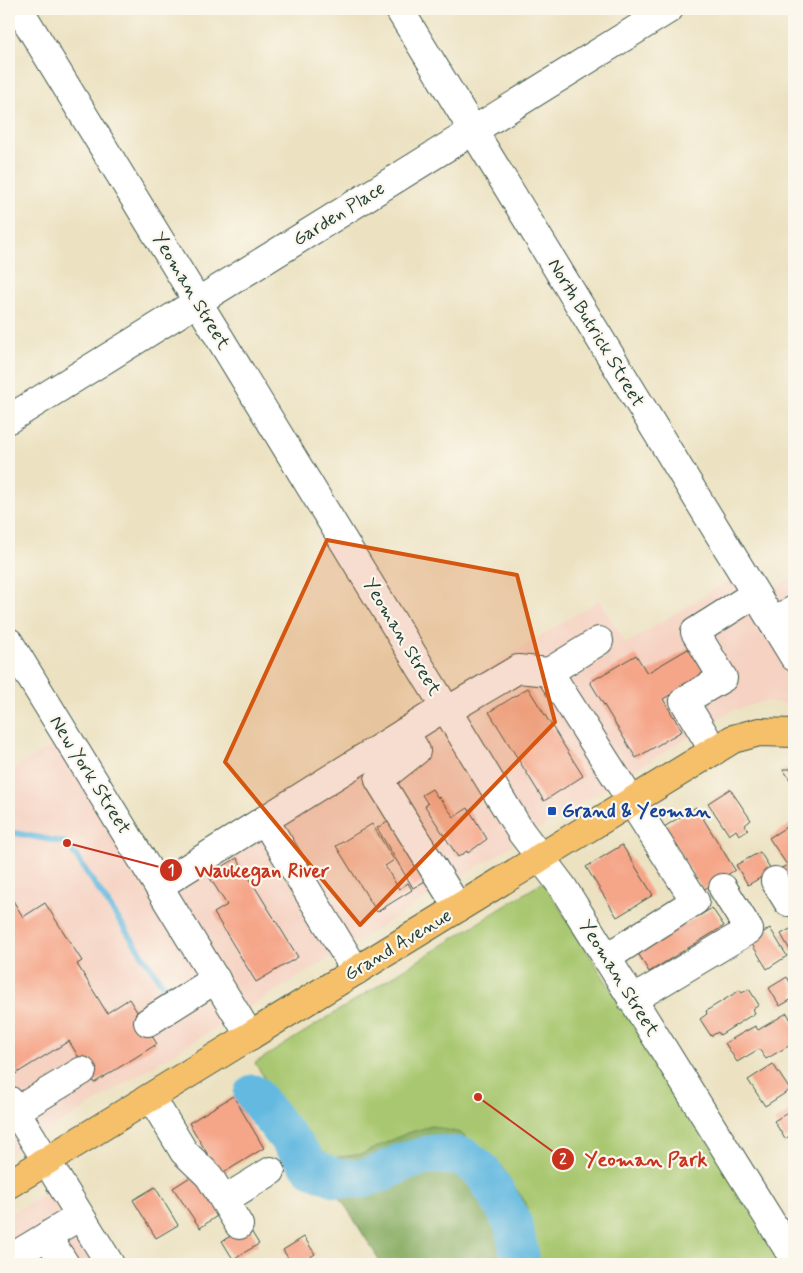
<svg xmlns="http://www.w3.org/2000/svg" width="803" height="1273" viewBox="0 0 803 1273" font-family="Mynerve,sans-serif">
<rect width="100%" height="100%" fill="#fbf7ec"/>
<filter id="ink" filterUnits="userSpaceOnUse"><feTurbulence type="fractalNoise" baseFrequency=".02" numOctaves="2"/><feDisplacementMap in="SourceGraphic" scale="10" xChannelSelector="R" yChannelSelector="G"/><feConvolveMatrix kernelMatrix="1 2 1 2 8 2 1 2 1" color-interpolation-filters="sRGB"/></filter>
<filter id="wash" filterUnits="userSpaceOnUse"><feTurbulence type="fractalNoise" baseFrequency=".0096" numOctaves="4" result="noise"/><feDisplacementMap in="SourceGraphic" scale="20" xChannelSelector="R" yChannelSelector="G"/><feGaussianBlur stdDeviation="1.12" result="paint"/><feColorMatrix in="noise" values="0 0 0 0 0 0 0 0 0 0 0 0 0 0 0 0 0 1.4 0 .05"/><feComposite in="paint" operator="in"/></filter>
<g filter="url(#wash)">
<rect width="100%" height="100%" fill="#ece2c2"/>
<g fill="#f5d2c2">
<path d="M794 576V705L766 701 731 711 9 1155V771L67 737 153 874 599 600 626 644 727 582 773 589Z"/>
<path d="M67 1180 118 1264H9V1215Z"/>
</g>
<path fill="#a8c76f" stroke="#648252" d="M543 882 786 1264H382L255 1063Z"/>
<path fill="#86ac62" stroke="#52744b" d="M432 1126 460 1133 502 1166 511 1182 526 1203 530 1225 532 1264H382L298 1131 332 1158 362 1154 407 1133Z"/>
<g fill="none" stroke-linecap="round" stroke-linejoin="round">
<path stroke="#64b9e0" stroke-width="6" d="M9 832 67 843 171 997"/>
<path stroke="#64b9e0" stroke-width="39" d="M253 1094 312 1168 337 1178 361 1179 383 1172 403 1162 433 1154 464 1157 482 1171 498 1196 513 1224 520 1256 518 1264"/>
</g>
<g id="blocks">
<g fill="#f5a689">
<path d="M693 646 708 672 663 699 682 731 636 758 590 682 636 655 647 673Z"/>
<path d="M528 688 583 776 544 801 489 712Z"/>
<path d="M783 769H794V786Z"/>
<path d="M432 789 438 798 439 797 454 817 468 808 487 839 468 853 467 851 458 857 425 806 428 804 422 795Z"/>
<path d="M730 789 751 820 745 825 748 830 739 835 736 830 729 835 708 803Z"/>
<path d="M696 807 735 870 703 890 664 827Z"/>
<path d="M391 820 427 880 413 888 377 828Z"/>
<path d="M794 822V891L780 869 787 865 769 838Z"/>
<path d="M372 824 394 860 385 866 399 889 408 883 412 890 377 912 336 846Z"/>
<path d="M622 845 653 895 617 917 586 867Z"/>
<path d="M760 852 772 871 748 885 736 865Z"/>
<path d="M237 858 298 957 256 982 214 913 227 905 208 875Z"/>
<path d="M9 894 23 917 45 903 82 961 77 964 107 1013 129 999 157 1044 94 1083 69 1041 12 1076 9 1071Z"/>
<path d="M712 908 724 926 649 972 638 953 679 922 682 926Z"/>
<path d="M794 927V951L791 952 781 934Z"/>
<path d="M770 928 787 956 767 969 750 941Z"/>
<path d="M787 977 794 989V998L780 1006 769 988Z"/>
<path d="M749 989 759 1005 753 1009 755 1013 720 1035 718 1032 711 1036 700 1019 707 1014 706 1011 740 990 742 993Z"/>
<path d="M787 1013 794 1026V1043L766 1059 759 1049 737 1062 725 1043 755 1026 758 1030Z"/>
<path d="M773 1064 790 1090 765 1106 748 1080Z"/>
<path d="M233 1096 264 1148 220 1175 189 1123Z"/>
<path d="M794 1109V1133L785 1139 774 1121Z"/>
<path d="M195 1174 221 1213 200 1228 173 1188Z"/>
<path d="M155 1187 178 1225 156 1238 133 1200Z"/>
<path d="M248 1226 259 1244 233 1259 222 1241Z"/>
<path d="M304 1237 315 1254 300 1264H292L283 1250Z"/>
</g>
</g>
</g>
<g filter="url(#ink)">
<use href="#blocks" fill-opacity="0" stroke="#3e5649" stroke-width="1"/>
<g fill="none" stroke-linecap="round" stroke-linejoin="round">
<defs>
<g id="minor">
<path d="M19 9 521 832 562 886 794 1259"/>
<path d="M399 9 794 657"/>
<path d="M9 419 669 9"/>
<path d="M773 623 794 610"/>
<path d="M9 642 250 1036"/>
<path d="M549 672 695 901 606 958"/>
<path d="M447 711 518 669 549 672 599 641"/>
<path d="M405 732 416 751 379 780 458 908"/>
<path d="M714 751 684 701 723 678 695 632 755 594"/>
<path d="M273 834 356 971"/>
<path d="M775 881 788 902 794 898"/>
<path d="M159 886 445 707"/>
<path d="M632 1000 749 930 723 888"/>
<path d="M148 1022 216 979"/>
<path d="M151 1097 184 1152 209 1176 239 1225"/>
<path d="M9 1100 110 1264"/>
<path d="M16 1111 82 1071"/>
<path d="M224 1200 271 1171"/>
<path d="M47 1236 65 1264"/>
<path d="M9 1259 80 1216"/>
</g>
<path id="major" d="M9 1184 733 739 759 732 794 733"/>
</defs>
<use href="#minor" stroke="#3e5649" stroke-width="30"/>
<use href="#major" stroke="#3e5649" stroke-width="30"/>
<use href="#minor" stroke="#fff" stroke-width="28"/>
<use href="#major" stroke="#f6c06b" stroke-width="28"/>
</g>
</g>
<path fill="#d45610" fill-opacity="0.2" stroke="#d45610" stroke-width="4" stroke-linejoin="round" d="M327 540 517 575 555 722 360 925 225 762Z"/>
<rect fill="#1a4fb4" stroke="#fbf7ec" stroke-width="2" x="547" y="806" width="10" height="10" rx="2.5"/>
<g text-anchor="middle" dominant-baseline="central" stroke-width="4.5" stroke-linejoin="round" paint-order="stroke">
<g font-size="19" fill="#1f3d34" stroke="#fbf7ec">
<text transform="translate(339 214) rotate(-32)">Garden Place</text>
<text transform="translate(191 291) rotate(59)">Yeoman Street</text>
<text transform="translate(596 333) rotate(59)">North Butrick Street</text>
<text transform="translate(402 637) rotate(59)">Yeoman Street</text>
<text transform="translate(90 775) rotate(58)">New York Street</text>
<text transform="translate(398 945) rotate(-31)">Grand Avenue</text>
<text transform="translate(619 978) rotate(58)">Yeoman Street</text>
</g>
<g font-size="19" font-weight="bold" fill="#164399" stroke="#fbf7ec" text-anchor="start">
<text x="562" y="811">Grand &amp; Yeoman</text>
</g>
</g>
<path fill="none" stroke="#c8321e" stroke-width="2" d="M67 843L171 870M478 1097L563 1159"/>
<g fill="#c8321e" stroke="#fbf7ec" stroke-width="2">
<circle cx="67" cy="843" r="5"/>
<circle cx="478" cy="1097" r="5"/>
<circle cx="171" cy="870" r="12"/>
<circle cx="563" cy="1159" r="12"/>
</g>
<g font-size="15" text-anchor="middle" font-weight="bold" fill="#fff">
<text x="171" y="875">1</text>
<text x="563" y="1164">2</text>
</g>
<g font-size="20" text-anchor="middle" font-weight="bold" fill="#c8321e" stroke="#fbf7ec" stroke-width="4.5" stroke-linejoin="round" paint-order="stroke">
<text x="262" y="877">Waukegan River</text>
<text x="646" y="1166">Yeoman Park</text>
</g>
<rect width="803" height="1273" fill="none" stroke="#fbf7ec" stroke-width="30"/>
</svg>
